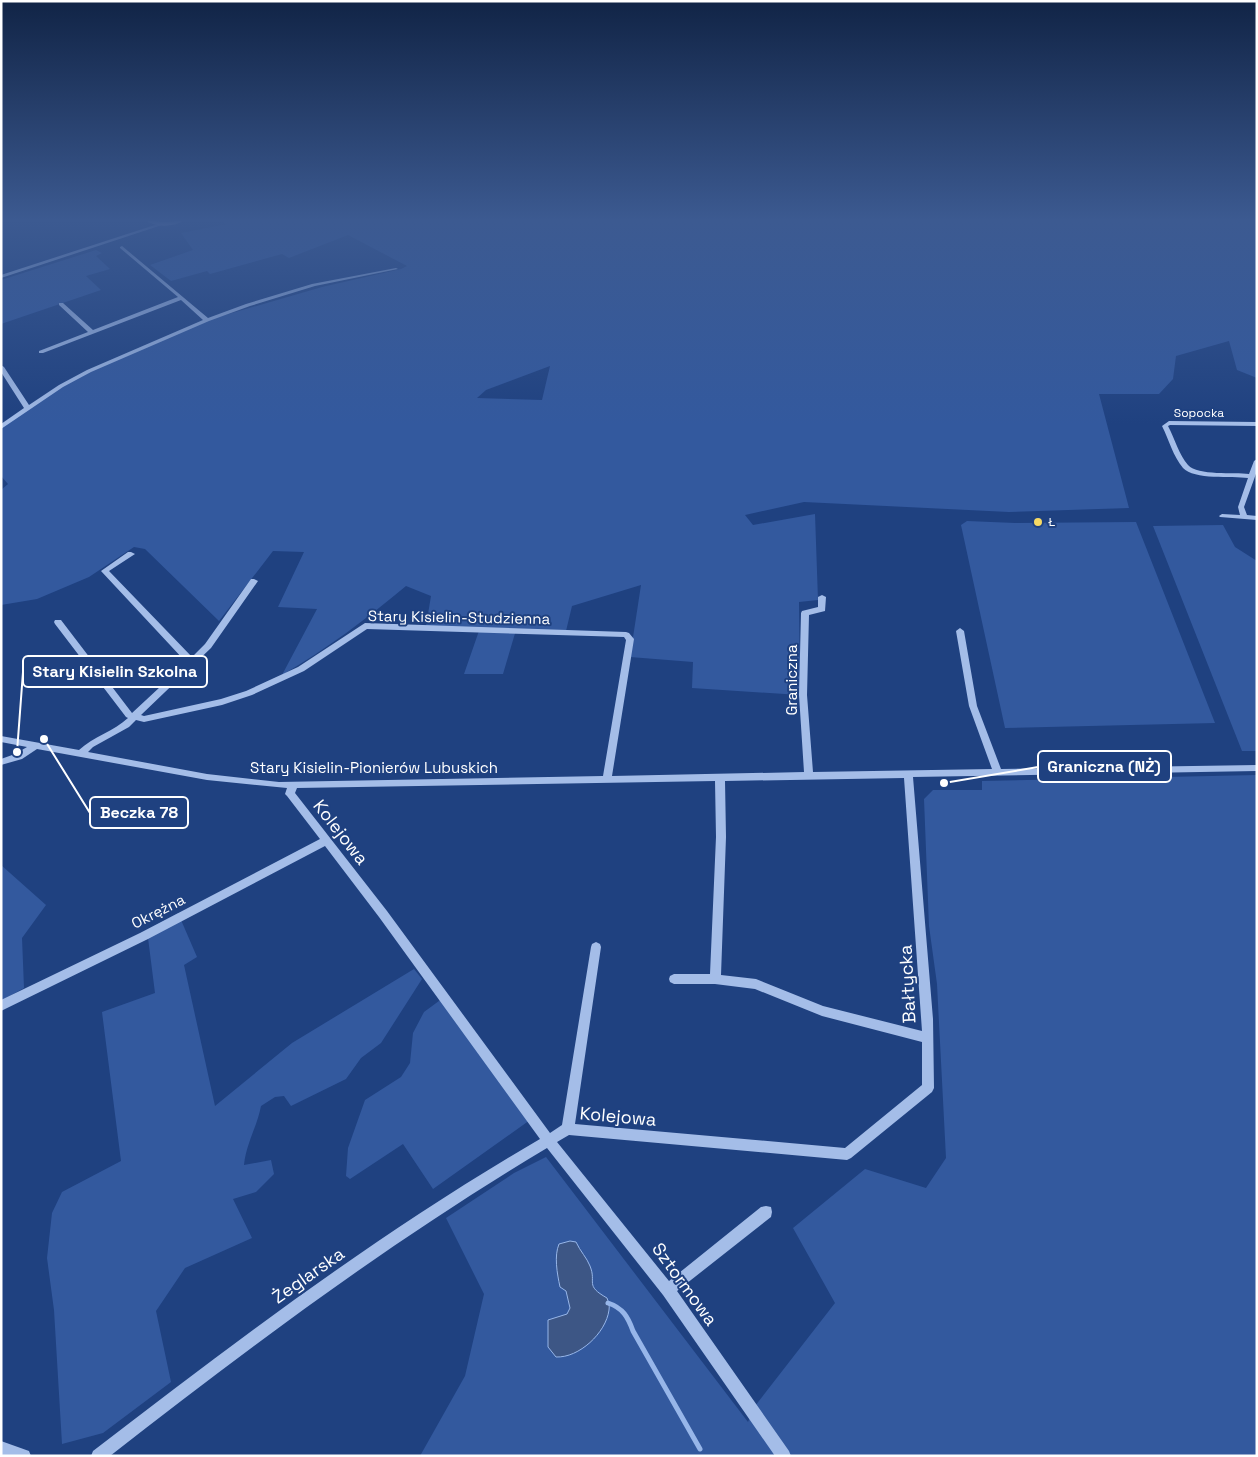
<svg xmlns="http://www.w3.org/2000/svg" width="1258" height="1457" viewBox="0 0 1258 1457" font-family="'Space Grotesk',sans-serif">
<rect width="100%" height="100%" fill="#1f4180"/>
<g fill="#33599e" fill-rule="evenodd">
<path d="M231 220H1257V378L1237 370 1229 341 1176 356 1173 379 1159 394H1099L1129 508 1009 512 804 502 745 515 753 525 815 514 818 600 799 602 800 695 692 688 693 662 630 657 641 585 572 606 566 631 516 630 503 674H464L480 628 426 626 431 596 406 586C366 619 327 649 282 675L317 609 278 607 304 552 273 551 219 621 145 549 134 547 89 577 37 599 1 605V490L8 484 1 476V426L83 373 208 320 322 287 401 269 407 266 348 235 289 258 282 254 210 274 207 271 171 281 150 265 193 250 181 233 222 225 227 224 221 222ZM550 366 542 400 477 398 486 390Z"/>
<path d="M96 250 102 253 96 256 110 269 86 276 101 290 1 324V280Z"/>
<path d="M967 521 1015 523 1136 522 1215 723 1005 728 961 525Z"/>
<path d="M1223 525 1235 547 1257 561V751H1242L1153 526Z"/>
<path d="M1257 775V1456H420L465 1376 484 1294 446 1218 514 1173 546 1157 748 1422 755 1406 835 1303 793 1228 865 1169 926 1188 946 1158 937 984 929 926 924 799 933 790H982V781Z"/>
<path d="M1 865 46 905 22 938 24 988 1 1001Z"/>
<path d="M178 913 197 957 184 965 215 1106 292 1043 414 969 422 979 381 1043 361 1058 346 1079 291 1106 284 1096 275 1097 261 1106C257 1127 246 1144 244 1165L271 1160 274 1174 256 1192 233 1199 252 1238 185 1268 156 1311 171 1382 103 1433 62 1444 54 1310 47 1258 52 1213 62 1192 121 1161 102 1012 155 993 147 930Z"/>
<path d="M443 998 530 1120 433 1189 403 1144 350 1179 346 1176 348 1148 365 1100 401 1077 410 1063 413 1033 424 1012Z"/>
</g>
<path fill="#3d5685" stroke="#97b6e9" d="M570 1241 576 1242C580 1251 587 1258 590 1266 597 1283 584 1285 607 1298 608 1301 610 1306 609 1310 606 1333 579 1358 556 1357L548 1347V1320L567 1314 570 1308 566 1291 560 1287C557 1273 554 1256 559 1244Z"/>
<g fill="none" stroke-linecap="round" stroke-linejoin="round">
<path stroke="#97b6e9" stroke-width="5" d="M608 1303C623 1308 628 1317 633 1331L700 1449"/>
<g fill="#a4bde8" fill-rule="evenodd">
<path d="M161 223 165 224 1 278V275Z"/>
<path d="M122 246 208 318 246 304 312 284 396 268 398 269 315 286 250 306 209 321 91 372 63 387 1 429V424L24 408 1 372V365L4 367 29 405 59 385 87 370 203 320 181 300 43 353H39V351L88 332 59 305V303H63L93 330 178 297 120 248V247Z"/>
<path d="M1169 421 1257 422V426L1170 425 1168 426C1175 439 1179 455 1188 465 1198 476 1234 472 1249 474L1254 461 1257 459V471L1244 507 1247 515 1257 516V520L1220 517 1219 516 1222 514 1240 515 1238 507 1248 478C1232 476 1194 480 1183 468 1173 456 1169 440 1162 426Z"/>
<path d="M128 552H131L135 554 109 571 192 657 205 644 251 579H254L258 581 211 648 141 715 144 716 221 699 246 691 298 667 365 623 626 632 629 633 634 639 612 776 804 772 799 695 801 613 802 611 818 607V597L822 595 826 597 825 611 809 615 807 695 813 772 992 769 969 706 956 631 960 628 964 631 977 706 1001 769 1257 765V771L913 777 933 1019 934 1088 932 1092 851 1158 847 1160 569 1135 557 1142 669 1281 761 1207 766 1206 771 1207 772 1212 771 1217 677 1291 789 1451 791 1456H775L663 1295 547 1148C394 1239 251 1346 110 1456H91L93 1451C237 1340 383 1230 540 1139L379 917 325 846 148 939 1 1011V1000L140 933 320 839 287 796 285 794 287 788 207 780 37 749 22 759 1 765V759L15 754 27 747 1 742V736L79 750C93 737 114 731 128 718L126 717 55 624 54 622 55 620H61L132 713 188 661 184 660 101 571ZM367 629 624 637 626 640 603 776 279 782 207 774 88 752 93 747 129 727 136 720 144 722 222 705 252 695 304 671ZM904 778 922 1031 823 1006 756 979 721 975 726 837 725 781ZM715 781 716 837 710 974H674L670 976 669 979 670 982 674 984H715L755 989 822 1016 922 1042V1085L845 1148 575 1124 601 947 600 944 596 942 592 944 591 947 562 1125 550 1133 387 911 295 793 297 788Z"/>
<path d="M1 1441 29 1451 31 1456H1Z"/>
</g>
<path fill="#e6edfe" fill-rule="evenodd" d="M145 220 165 222 185 220C174 227 156 228 145 220Z"/>
</g>
<linearGradient id="sky" x2="0" y2="1"><stop stop-color="#112446"/><stop offset="0.52" stop-color="#3c5a91"/><stop offset="1" stop-color="#3c5a91" stop-opacity="0"/></linearGradient>
<rect width="1258" height="424" fill="url(#sky)"/>
<circle fill="#f6d964" stroke="#1f4180" stroke-width="2" cx="1038" cy="522" r="5"/>
<g text-anchor="middle" dominant-baseline="central" stroke-width="4" stroke-linejoin="round" paint-order="stroke">
<g font-size="12" fill="#fff" stroke="#1f4180">
<text x="1199" y="413">Sopocka</text>
</g>
<g font-size="12" fill="#fff" stroke="#1f4180" text-anchor="start">
<text x="1048" y="522">Ł</text>
</g>
<g font-size="15" fill="#fff" stroke="#1f4180">
<text transform="translate(459 617) rotate(1)">Stary Kisielin-Studzienna</text>
<text transform="translate(791 680) rotate(-90)">Graniczna</text>
<text x="374" y="767">Stary Kisielin-Pionierów Lubuskich</text>
<text transform="translate(158 911) rotate(-27)">Okrężna</text>
</g>
<g font-size="18" fill="#fff" stroke="#1f4180">
<text transform="translate(341 832) rotate(52)">Kolejowa</text>
<text transform="translate(907 984) rotate(-93)">Bałtycka</text>
<text transform="translate(618 1116) rotate(5)">Kolejowa</text>
<text transform="translate(308 1275) rotate(-35)">Żeglarska</text>
<text transform="translate(685 1284) rotate(54)">Sztormowa</text>
</g>
</g>
<path fill="none" stroke="#fff" stroke-width="2" d="M17 752L23 672M944 783L1038 767M44 739L90 813"/>
<g fill="#fff" stroke="#1f4180" stroke-width="2">
<circle cx="17" cy="752" r="5"/>
<circle cx="944" cy="783" r="5"/>
<circle cx="44" cy="739" r="5"/>
</g>
<g fill="#1f4180" stroke="#fff" stroke-width="2">
<rect x="23" y="656" width="184" height="31" rx="5"/>
<rect x="1038" y="751" width="133" height="31" rx="5"/>
<rect x="90" y="797" width="98" height="31" rx="5"/>
</g>
<g font-size="16" text-anchor="middle" font-weight="bold" fill="#fff">
<text x="115" y="677">Stary Kisielin Szkolna</text>
<text x="1104" y="772">Graniczna (NŻ)</text>
<text x="139" y="818">Beczka 78</text>
</g>
<rect width="1258" height="1457" fill="none" stroke="#ffffff" stroke-width="5"/>
</svg>
